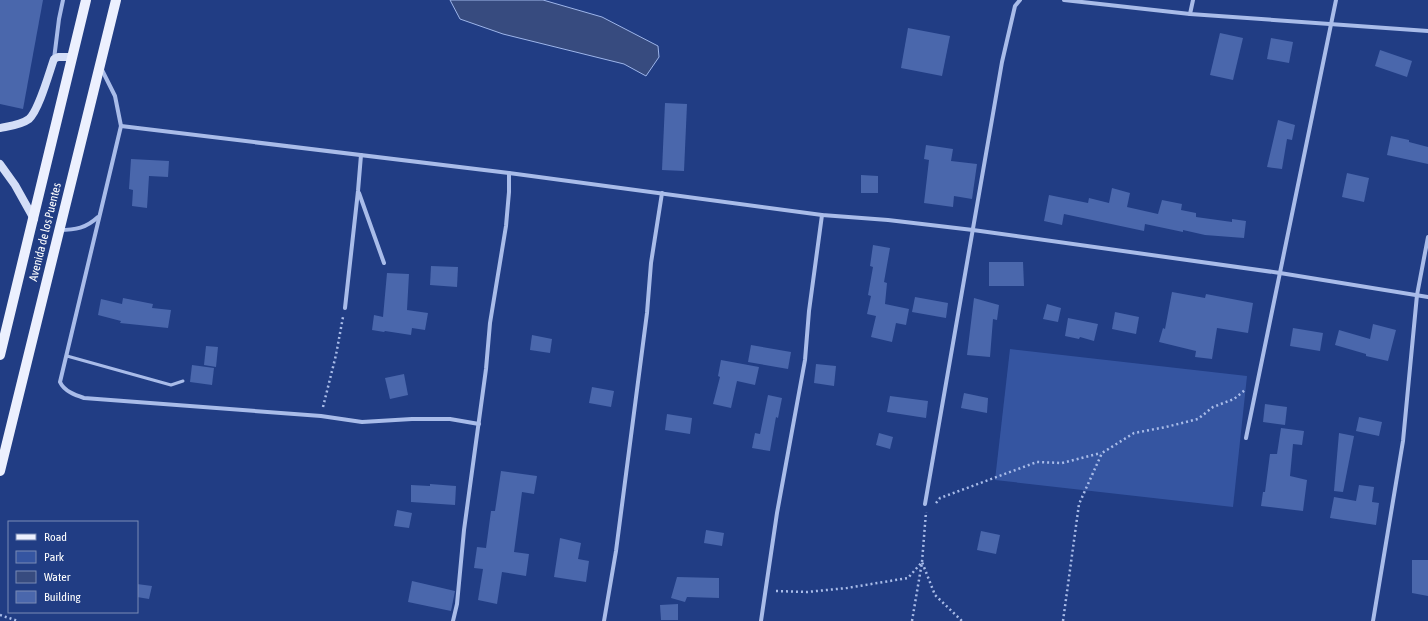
<svg xmlns="http://www.w3.org/2000/svg" width="1428" height="621" viewBox="0 0 1428 621" font-family="'Asap Condensed',sans-serif">
<rect width="100%" height="100%" fill="#213d84"/>
<path fill="#3555a1" d="M1010 349 1247 376 1233 507 995 480Z"/>
<path fill="#374b7f" stroke="#9db5ea" d="M450 0H543L602 17 658 46 659 57 646 76 624 64 503 34 460 19Z"/>
<g fill="#4a67ac">
<path d="M0 0H43L23 109 0 104Z"/>
<path d="M908 28 950 36 942 76 901 68Z"/>
<path d="M1220 33 1243 38 1233 80 1210 75Z"/>
<path d="M1271 38 1293 42 1289 63 1267 59Z"/>
<path d="M1380 50 1412 61 1407 77 1375 66Z"/>
<path d="M665 103 687 104 684 171 662 170Z"/>
<path d="M1278 120 1295 125 1292 140 1287 139 1282 169 1267 167Z"/>
<path d="M1391 136 1409 140V142L1428 147V164L1387 155Z"/>
<path d="M926 145 953 149 951 161 977 164 972 199 954 196 953 207 924 203 929 160 924 159Z"/>
<path d="M131 159 169 161 168 177 149 176 147 208 132 206 133 190 129 189Z"/>
<path d="M1347 173 1369 178 1364 202 1342 197Z"/>
<path d="M861 175 878 176V193H861Z"/>
<path d="M1112 188 1130 193 1127 207 1158 214 1162 200 1182 204 1181 210 1196 213V217L1232 222V219L1246 221 1244 238 1205 235 1183 230V232L1145 224 1144 231 1064 214 1062 225 1044 221 1049 195 1088 203 1089 198 1109 203Z"/>
<path d="M873 245 890 248 884 282 887 283 885 304 909 309 906 325 896 323 892 342 871 337 876 316 867 314 871 296 868 295 873 267 870 266Z"/>
<path d="M989 262H1023L1024 286H989Z"/>
<path d="M431 266 458 267 457 287 430 285Z"/>
<path d="M387 273 409 274 407 310 428 313 425 330 412 328 411 335 385 331 384 332 372 330 374 315 383 317Z"/>
<path d="M1172 292 1205 298 1206 294 1253 303 1248 333 1217 328 1212 359 1195 357 1196 351 1159 342 1163 328 1165 329Z"/>
<path d="M915 297 948 303 946 318 912 312Z"/>
<path d="M123 298 153 304 152 308 171 310 168 328 120 323 121 321 98 315 101 299 122 304Z"/>
<path d="M974 298 999 305 997 320 993 319 990 357 967 355Z"/>
<path d="M1047 304 1061 308 1058 322 1043 319Z"/>
<path d="M1115 312 1139 317 1136 334 1112 329Z"/>
<path d="M1068 318 1098 324 1094 341 1080 337 1079 339 1065 336Z"/>
<path d="M1373 324 1396 330 1388 361 1366 356V354L1335 345 1339 330 1370 339Z"/>
<path d="M1293 328 1323 333 1320 351 1290 346Z"/>
<path d="M532 335 552 339 550 353 530 350Z"/>
<path d="M751 345 791 352 788 369 748 362Z"/>
<path d="M206 346 218 347 216 367 204 365Z"/>
<path d="M721 360 759 367 755 385 737 381 731 408 713 404 720 377 718 376Z"/>
<path d="M816 364 836 366 834 386 814 383Z"/>
<path d="M192 365 214 368 212 385 190 382Z"/>
<path d="M404 374 408 395 390 399 385 378Z"/>
<path d="M592 387 614 391 611 407 589 403Z"/>
<path d="M964 393 988 398 987 413 961 408Z"/>
<path d="M768 395 782 398 778 418 776 417 770 451 752 448 755 433 760 434Z"/>
<path d="M890 396 928 401 926 418 887 412Z"/>
<path d="M1265 404 1287 407 1285 425 1263 422Z"/>
<path d="M667 414 692 418 690 434 665 430Z"/>
<path d="M1359 417 1382 422 1379 436 1356 431Z"/>
<path d="M1281 428 1304 431 1302 445 1293 444 1290 476 1307 480 1303 511 1261 506 1263 492H1265L1270 454H1277Z"/>
<path d="M879 433 893 437 890 449 876 445Z"/>
<path d="M1339 433 1354 436 1343 492 1334 491Z"/>
<path d="M501 471 537 476 534 494 522 492 514 552 529 554 526 576 502 572 497 604 478 600 483 569 474 568 477 547 486 548 491 511H495Z"/>
<path d="M430 484 456 486 455 505 411 502V485L430 486Z"/>
<path d="M1359 485 1374 487 1372 502 1379 503 1376 525 1330 518 1334 497 1356 501Z"/>
<path d="M397 510 412 513 409 528 394 526Z"/>
<path d="M706 530 724 533 722 546 704 543Z"/>
<path d="M981 531 1000 535 996 554 977 550Z"/>
<path d="M560 538 581 543 578 559 589 561 586 582 554 577Z"/>
<path d="M1412 560H1428V596L1412 593Z"/>
<path d="M677 577 719 578V598L687 597 685 602 671 598Z"/>
<path d="M412 581 455 591 451 611 408 602Z"/>
<path d="M137 584 152 586 149 599 137 597Z"/>
<path d="M678 604V620H661L660 605Z"/>
</g>
<g fill="none" stroke-linecap="round" stroke-linejoin="round">
<g stroke="#a9bce9" stroke-width="2.5" stroke-dasharray="2 3" stroke-linecap="butt">
<path d="M323 407 336 355 343 317"/>
<path d="M936 503 940 498 1037 462 1062 463 1101 453"/>
<path d="M776 591 807 592 847 588 908 578 922 562 935 595 962 621"/>
<path d="M0 615 18 621"/>
<path d="M912 621 922 562 926 512"/>
<path d="M1063 621 1079 504 1102 453 1134 433 1166 427 1198 419 1213 407 1234 399 1245 390"/>
</g>
<path stroke="#a9bce9" stroke-width="3" d="M67 356 171 385 183 381"/>
<g stroke="#a9bce9" stroke-width="4">
<path d="M1064 0 1190 14 1428 31"/>
<path d="M1190 14 1193 0"/>
<path d="M54 59 59 19 63 0"/>
<path d="M101 68 115 96 121 126 60 382C64 391 75 395 84 398L321 416 362 422 412 419H450L479 424"/>
<path d="M121 126 509 173 822 215 888 220 973 230 1280 273 1428 297"/>
<path d="M359 193 384 263"/>
<path d="M59 230C76 230 86 228 98 217"/>
<path d="M345 308 358 191 361 155"/>
<path d="M1246 438 1336 0"/>
<path d="M925 504 1002 62 1015 6 1020 0"/>
<path d="M453 621 457 604 464 530 486 369 490 323 506 226 509 192V173"/>
<path d="M604 621 616 551 647 313 651 263 662 193"/>
<path d="M761 621 777 513 805 360 809 311 822 215"/>
<path d="M1373 621 1403 441 1417 295 1428 237"/>
</g>
<g stroke="#d4def7" stroke-width="8">
<path d="M0 128C10 126 21 125 29 119 39 110 49 73 54 59L58 57H72"/>
<path d="M0 164 15 185 34 219"/>
</g>
<g stroke="#ecf0fe" stroke-width="10">
<path d="M0 355 86 0"/>
<path d="M0 471 116 0"/>
</g>
</g>
<g text-anchor="middle" dominant-baseline="central" stroke-width="4" stroke-linejoin="round" paint-order="stroke">
<g font-size="12" fill="#fff" stroke="#213d84">
<text transform="translate(45 232) rotate(-76)">Avenida de los Puentes</text>
</g>
</g>
<rect x="8" y="521" width="130" height="92" fill="#213d84" stroke="#7a8bb5"/>
<rect x="16" y="534" width="20" height="6" fill="#ecf0fe" stroke="#7a8bb5"/>
<text x="44" y="541" font-size="12" fill="#ffffff">Road</text>
<rect x="16" y="551" width="20" height="12" fill="#3555a1" stroke="#7a8bb5"/>
<text x="44" y="561" font-size="12" fill="#ffffff">Park</text>
<rect x="16" y="571" width="20" height="12" fill="#374b7f" stroke="#7a8bb5"/>
<text x="44" y="581" font-size="12" fill="#ffffff">Water</text>
<rect x="16" y="591" width="20" height="12" fill="#4a67ac" stroke="#7a8bb5"/>
<text x="44" y="601" font-size="12" fill="#ffffff">Building</text>
</svg>
